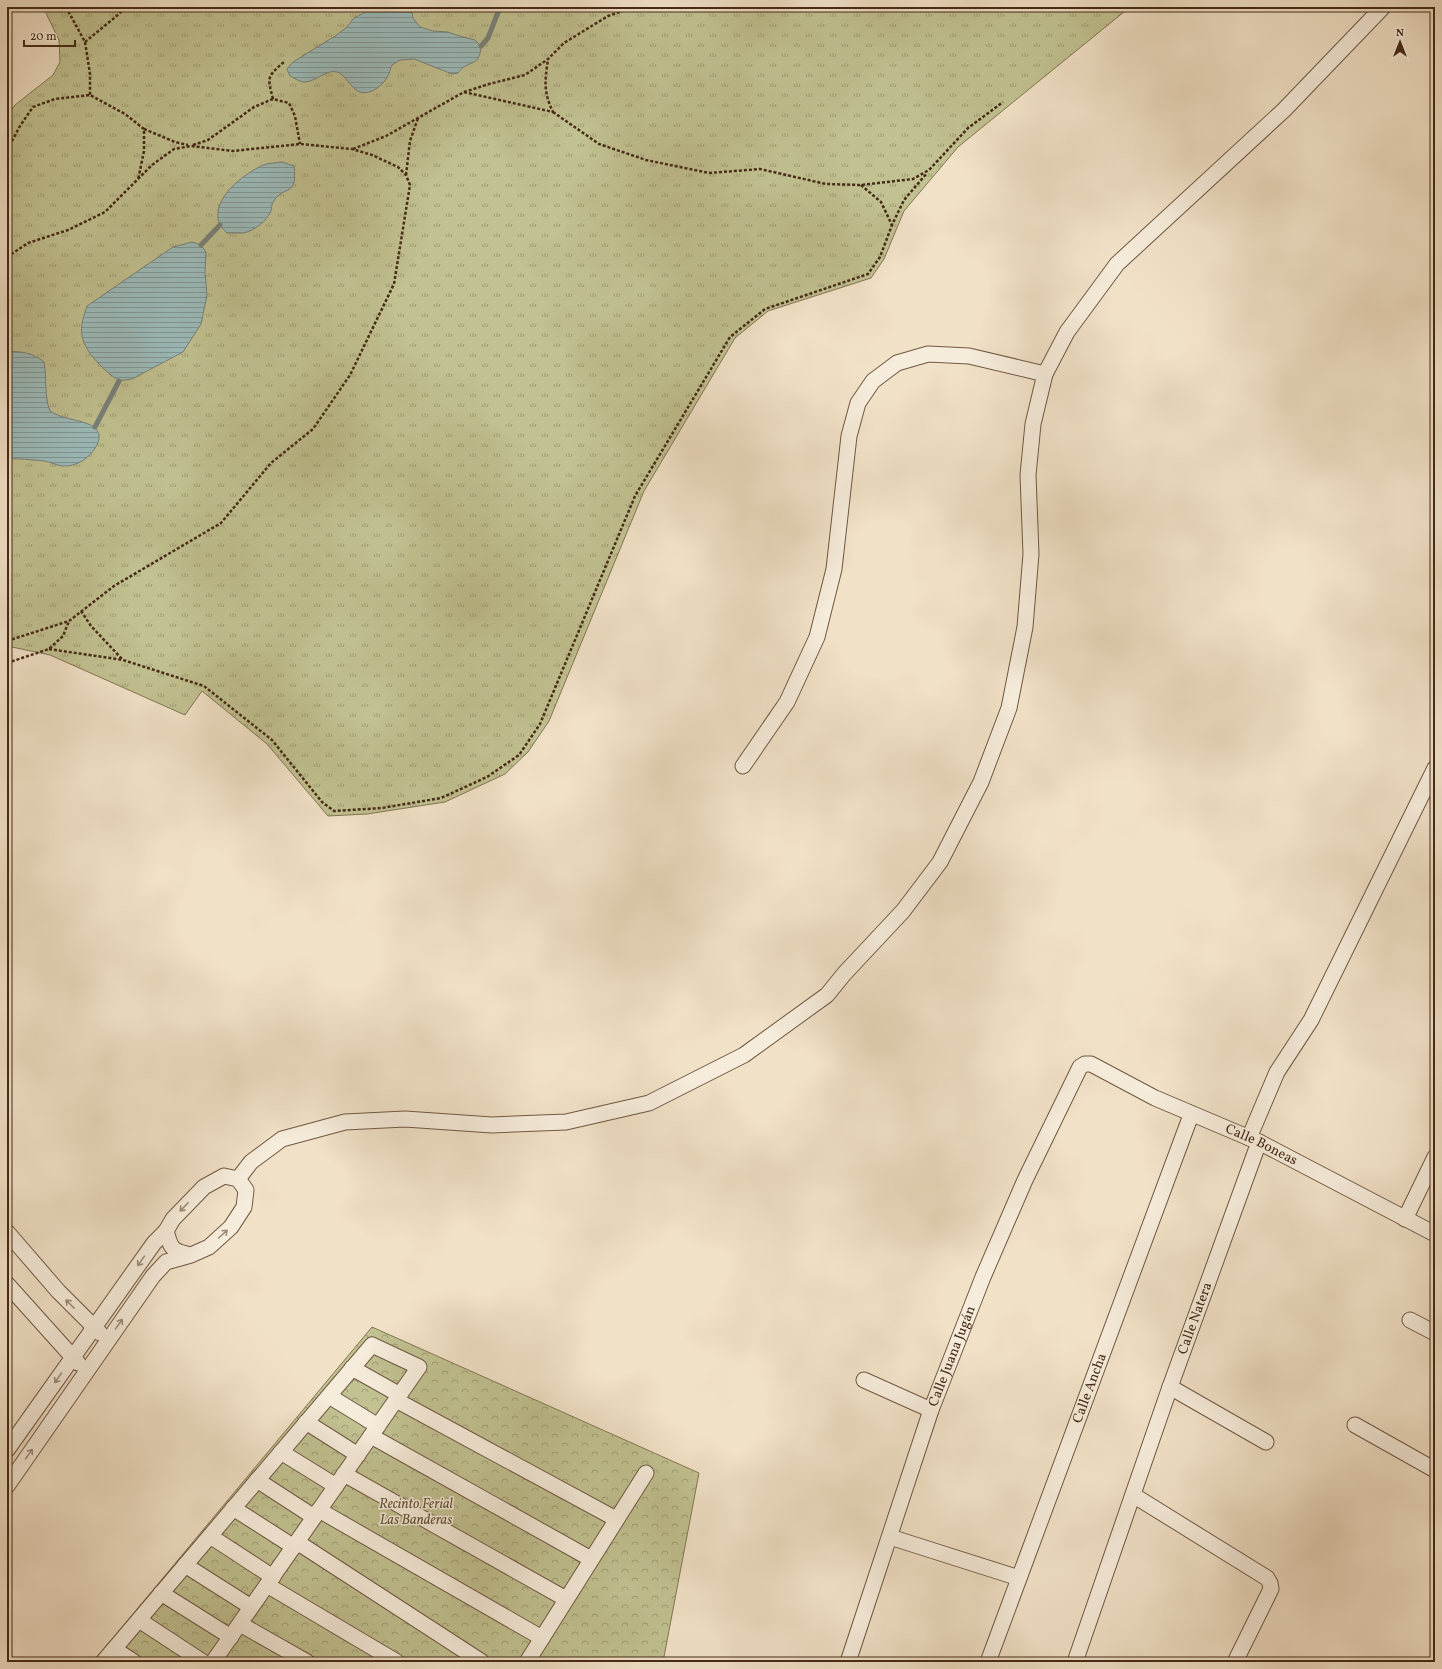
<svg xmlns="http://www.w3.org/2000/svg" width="1442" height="1669" viewBox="0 0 1442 1669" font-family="Vollkorn,serif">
<defs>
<pattern id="grass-tufts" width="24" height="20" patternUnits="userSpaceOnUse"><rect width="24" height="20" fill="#c1c191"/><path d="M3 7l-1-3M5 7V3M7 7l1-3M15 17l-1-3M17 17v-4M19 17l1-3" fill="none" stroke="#9f9d75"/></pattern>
<pattern id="forest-crowns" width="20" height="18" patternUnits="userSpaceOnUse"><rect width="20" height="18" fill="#c1c191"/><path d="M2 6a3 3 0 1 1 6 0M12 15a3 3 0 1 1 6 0" fill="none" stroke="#9f9d75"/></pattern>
<pattern id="water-rules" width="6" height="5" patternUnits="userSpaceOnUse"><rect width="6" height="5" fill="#9cbcbc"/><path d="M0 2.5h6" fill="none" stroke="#819998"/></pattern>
</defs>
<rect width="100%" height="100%" fill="#f1e1c7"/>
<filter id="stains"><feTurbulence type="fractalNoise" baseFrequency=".005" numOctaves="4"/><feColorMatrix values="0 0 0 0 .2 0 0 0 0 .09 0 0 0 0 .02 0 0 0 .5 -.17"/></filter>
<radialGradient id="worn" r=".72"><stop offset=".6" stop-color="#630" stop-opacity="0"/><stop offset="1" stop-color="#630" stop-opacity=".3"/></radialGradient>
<path fill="url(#grass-tufts)" stroke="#837654" d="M43 7H1130L958 147 904 211 884 259 871 278 768 311 735 338 644 491 549 721 528 752 505 774 445 802 367 814 328 816 267 744 202 691 185 715 50 655 7 646V116L15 105 53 75 60 62 59 40Z"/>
<path fill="url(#forest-crowns)" stroke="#837654" d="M372 1327 699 1473 663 1662H93Z"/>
<g fill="url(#water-rules)" stroke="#79827a">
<path d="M375 7H411L413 18 420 27 433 31 448 32 456 35 475 40 481 46C480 68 468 59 458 73L452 74 414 59 400 60 392 65C390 68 390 73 388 76 382 87 366 99 355 89 349 84 344 74 337 72 326 69 316 82 304 82 300 82 294 78 290 76L287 69 293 62 335 36 346 28 354 18Z"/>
<path d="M282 162 294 166C298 198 284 184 273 202 271 205 272 208 271 211 267 221 254 231 243 233 238 233 232 233 227 233 224 230 221 227 219 223 211 198 244 174 263 165 269 163 276 163 282 162Z"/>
<path d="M192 242 201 245 206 252 205 272 207 295 201 324 183 352 132 379 119 381C106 372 85 353 82 336 80 326 84 315 87 306L173 247Z"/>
<path d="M7 351C22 352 32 352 44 362 47 378 44 396 50 411 55 414 61 417 67 418 80 422 107 424 97 445 90 458 77 467 62 466 56 465 50 462 44 461 32 460 19 458 7 459Z"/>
</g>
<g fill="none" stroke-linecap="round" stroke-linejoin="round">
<g stroke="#79827a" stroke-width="5">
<path d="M481 46 488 38 500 7"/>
<path d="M201 245 220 225"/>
<path d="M95 427 119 381"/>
</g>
<defs>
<g id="street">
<path d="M743 766 787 702 817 637 834 569 849 436 858 403 873 381 897 363 928 354 969 356 1045 374"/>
<path d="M1249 1138 1277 1072 1311 1020 1435 768"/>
<path d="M238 1179 251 1162 282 1139 345 1122 405 1119 492 1125 566 1122 649 1103 744 1055 827 995 844 974 903 911 940 862 981 782 1009 708 1025 627 1031 554 1028 475 1033 424 1045 374 1067 332 1117 264 1284 110 1383 7"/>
<path d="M1405 1219 1435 1157"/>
<path d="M7 1232 58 1291 100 1333"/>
<path d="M7 1284 78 1363"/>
<path d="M1410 1320 1435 1333"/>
<path d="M352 1368 400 1395"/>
<path d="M864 1380 931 1410"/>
<path d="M1170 1387 1266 1442"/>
<path d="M329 1396 378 1426"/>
<path d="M396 1400 616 1519"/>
<path d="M306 1422 358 1455"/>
<path d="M1355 1425 1435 1470"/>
<path d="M371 1436 591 1559"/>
<path d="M7 1450 154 1243 166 1231"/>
<path d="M281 1452 336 1486"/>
<path d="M344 1474 566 1599"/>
<path d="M257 1480 314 1517"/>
<path d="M7 1486 153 1276 166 1262 191 1255 209 1247 231 1227 244 1207 246 1190 238 1179 224 1176 204 1187 173 1219 166 1231C171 1249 172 1251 191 1255"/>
<path d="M1133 1495 1267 1578 1270 1583 1271 1589 1235 1662"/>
<path d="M233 1508 294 1547"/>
<path d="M319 1510 542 1638"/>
<path d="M210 1536 273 1577"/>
<path d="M890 1537 1019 1578"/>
<path d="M297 1542 482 1662"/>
<path d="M185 1565 251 1607"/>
<path d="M267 1585 397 1662"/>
<path d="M161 1593 231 1637"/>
<path d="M139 1620 203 1662"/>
<path d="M240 1624 307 1662"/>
<path d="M114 1649 134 1662"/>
<path d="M103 1662 372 1345 419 1367 213 1662"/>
<path d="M527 1662 646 1473"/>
<path id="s1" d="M848 1662 931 1410 983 1277 1025 1180 1080 1067 1085 1064H1091L1155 1098 1259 1142 1435 1234"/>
<path id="s2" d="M988 1662 1191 1115"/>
<path id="s3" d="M1075 1662 1170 1387 1259 1142"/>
</g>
</defs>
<use href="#street" stroke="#705842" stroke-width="17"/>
<g stroke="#452a16" stroke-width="2.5" stroke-dasharray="3 2" stroke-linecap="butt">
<path d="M66 7 85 42 90 74V95"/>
<path d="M85 42 119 14 125 7"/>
<path d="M464 92 553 112C543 91 545 81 548 59"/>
<path d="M273 99C267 76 267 77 285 61"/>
<path d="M553 112 599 144 646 160 709 173 760 169 826 184 861 185 913 179 929 170 968 128 1003 102"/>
<path d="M144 129 175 142 188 145"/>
<path d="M193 145 208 140 254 107 273 99 289 103 295 116 300 144"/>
<path d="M353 149 386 136 464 92 489 84 525 75 548 59 564 43 608 16 634 7"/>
<path d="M7 150 20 126 33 107 55 99 90 95 125 114 144 129V151L138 180"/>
<path d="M406 175 410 141 418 118"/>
<path d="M861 185 881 202 892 225 904 200 927 173"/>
<path d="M7 257 28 243 68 230 105 212 152 165 174 149 191 146 233 151 300 144 352 149 372 155 398 167 406 175 410 185 394 284 350 375 313 429 271 463 221 523 114 586 69 621 7 641"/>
<path d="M81 611 91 626 123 660 204 686 272 740 322 802 334 811 382 808 441 798 487 777 519 755 540 724 635 496 730 337 765 309 868 274 880 257 892 225"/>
<path d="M49 649 123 660"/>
<path d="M7 663 49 649 63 636 69 621"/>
</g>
<use href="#street" stroke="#f6ecdb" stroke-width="15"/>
</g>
<defs><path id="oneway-shaft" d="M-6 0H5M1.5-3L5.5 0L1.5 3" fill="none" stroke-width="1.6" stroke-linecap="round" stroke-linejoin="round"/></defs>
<g stroke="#9e8b78">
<use href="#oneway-shaft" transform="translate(184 1207) rotate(134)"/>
<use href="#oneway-shaft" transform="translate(223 1234) rotate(-42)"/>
<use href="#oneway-shaft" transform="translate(141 1261) rotate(125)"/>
<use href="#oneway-shaft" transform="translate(70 1304) rotate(-135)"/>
<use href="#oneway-shaft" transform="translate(119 1324) rotate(-55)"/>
<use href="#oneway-shaft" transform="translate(58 1378) rotate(125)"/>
<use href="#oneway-shaft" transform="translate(29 1454) rotate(-55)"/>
</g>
<g text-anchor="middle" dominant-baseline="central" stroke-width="3" stroke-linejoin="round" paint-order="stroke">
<g font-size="14" fill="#452a16" stroke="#f6ecdb">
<text stroke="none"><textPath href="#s1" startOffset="840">Calle Boneas</textPath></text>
<text stroke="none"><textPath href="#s3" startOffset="364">Calle Natera</textPath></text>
<text stroke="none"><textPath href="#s1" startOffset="323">Calle Juana Jugán</textPath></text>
<text stroke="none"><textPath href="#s2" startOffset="292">Calle Ancha</textPath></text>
</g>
<g font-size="14" font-style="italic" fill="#645035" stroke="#f6ecdb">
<text x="416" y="1504">Recinto Ferial<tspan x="416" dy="16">Las Banderas</tspan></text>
</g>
</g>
<rect width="1442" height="1669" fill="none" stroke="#f1e1c7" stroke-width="24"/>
<rect x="8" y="8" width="1426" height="1653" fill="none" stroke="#452a16" stroke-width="2"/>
<rect x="12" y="12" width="1418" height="1645" fill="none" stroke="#452a16"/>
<g transform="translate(1400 42)" stroke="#f6ecdb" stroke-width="3" paint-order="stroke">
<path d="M0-3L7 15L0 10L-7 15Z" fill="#452a16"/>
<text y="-6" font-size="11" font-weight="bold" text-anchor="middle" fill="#452a16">N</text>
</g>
<path d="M24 40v6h51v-6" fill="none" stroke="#452a16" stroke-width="2"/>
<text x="30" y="40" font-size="12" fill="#452a16" stroke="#f6ecdb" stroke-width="3" paint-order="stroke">20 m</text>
<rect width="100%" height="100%" filter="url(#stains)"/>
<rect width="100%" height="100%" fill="url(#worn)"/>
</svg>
